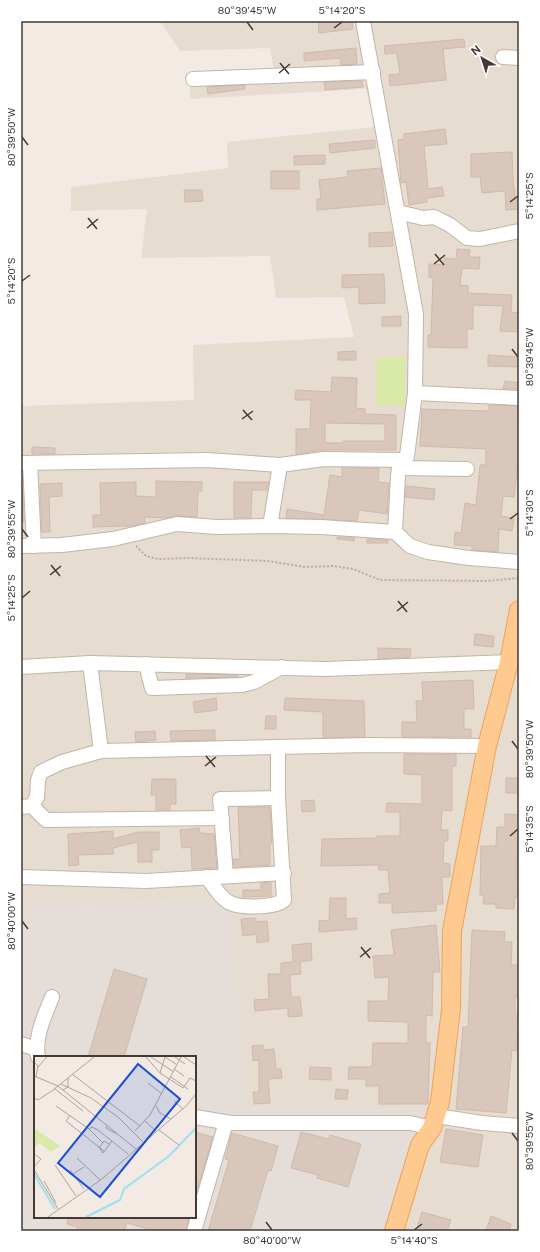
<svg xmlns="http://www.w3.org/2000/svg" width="540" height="1252" viewBox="0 0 540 1252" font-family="'Public Sans',sans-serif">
<rect width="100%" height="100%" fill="#f3ebe3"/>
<path fill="#e7dcd0" d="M160 21H519V1231H391L427 1110 246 1107 229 899 21 907V406L194 400 193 345 354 337 344 297 276 298 270 256 141 258 147 209 71 211V187L228 168 227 142 375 127 366 89 190 99V76L274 72 270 48 180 51Z"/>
<path fill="#e4ddd8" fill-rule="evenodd" d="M230 899 246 1107 428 1110 391 1231H21V907ZM35 1057H195V1217H35Z"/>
<path fill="#d9eaa8" d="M377 357H405V406L376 405Z"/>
<g fill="#d8c7ba" stroke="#d0baaa" fill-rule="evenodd">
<path d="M318 21H352L353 29 319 33Z"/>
<path d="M464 39 465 47 443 49 446 80 390 86 389 75 400 74 397 53 385 54 384 46Z"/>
<path d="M356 48 357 64 341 65 340 58 304 61V53Z"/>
<path d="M362 81 363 87 325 90 324 82Z"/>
<path d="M245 85V89L208 94 207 87Z"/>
<path d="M445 129 447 144 424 146 428 189 442 187 444 196 427 198V202L409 205 406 182 401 183 398 140 404 139V134Z"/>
<path d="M375 140V148L330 153 329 144Z"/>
<path d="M512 152 513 179 515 197 519 196V209L506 210 505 191 482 193 480 177H471V154Z"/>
<path d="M325 155V164L294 165V156Z"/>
<path d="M381 168 385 204 317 210V199H321L319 180 348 177 347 171Z"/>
<rect x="271" y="171" width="28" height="18"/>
<path d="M184 190H202L203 201 185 202Z"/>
<path d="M392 232 393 246 369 247V233Z"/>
<path d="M457 249 470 250 469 257H480L479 269 462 268 460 285 468 286V293L512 295 511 312 519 313V332L500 331 503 306 473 305V329H467V348L428 347V335H431L433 278 429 277V264L444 265V258L456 259Z"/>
<path d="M384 274 385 303 359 304V287L342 288V275Z"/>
<path d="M401 316V326H382V317Z"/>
<path d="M356 351V360H338V352Z"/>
<path d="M488 355 519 357V367L488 366Z"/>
<path d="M332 377 357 378 356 408 365 409V414L396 415V450H324L296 454V429H310L311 400H295L296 390 331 392ZM325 423 385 424V441H343V443H325Z"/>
<path d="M505 381 519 383V389H503Z"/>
<path d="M489 405 519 406V456L514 497 503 496 501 516 514 518 512 531 499 529 498 552 472 550V546L454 545 455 532 461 533 465 503 476 505 480 465H486V449L420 446 422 409 489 411Z"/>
<path d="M32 447 55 448V454H32Z"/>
<path d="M342 468H379L378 482 389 483 387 514 359 510 357 521 286 518 287 509 324 515 330 475 342 477Z"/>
<path d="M156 481 202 482V491H198L197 517 177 516 166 518 144 517 145 523 131 526 93 527V515H101L100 483 136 482V496L156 497Z"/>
<path d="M234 482H269L267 490H252L251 518H234Z"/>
<path d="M62 483V496L49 497 50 532H42L40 484Z"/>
<path d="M406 486 435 489 434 500 405 497Z"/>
<path d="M21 489H23L24 522H21Z"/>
<path d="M337 537 355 538 354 541 337 539Z"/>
<path d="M367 539 388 540V543H367Z"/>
<path d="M475 634 494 636 493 647 474 645Z"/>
<path d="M378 648 411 649 410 657 378 659Z"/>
<path d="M186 674 238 675V677L186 678Z"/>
<path d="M473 680 474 709H464V729H471V737H402V722H417L416 701H423L422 682Z"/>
<path d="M216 698 217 710 195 713 193 702Z"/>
<path d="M285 698 364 701 365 737 323 738V712L284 710Z"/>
<path d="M266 716H276V729H265Z"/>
<path d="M215 730V740L171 741 170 731Z"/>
<path d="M155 731 156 740 136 742 135 732Z"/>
<path d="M404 754H456V766H452V811L442 810 441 830H448V841H444L443 863 450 864V877H442L443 904H436V911L392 913V903H379V894L390 893 388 870H379L378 865 321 866 322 839 377 838V836H400V812H386L387 803 422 804V775L404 774Z"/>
<rect x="506" y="778" width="13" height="15"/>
<path d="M152 779H176V804H170V810H156V795H151Z"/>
<path d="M314 800 315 811 302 812 301 801Z"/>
<path d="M238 807H270L272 843H270V865L234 867 233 859H240Z"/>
<path d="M505 814 519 815 517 876H519V897H515L514 909 496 908V904H483L484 895H480L481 846H496L497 827H505Z"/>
<path d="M199 828 200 833 214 834 217 868 192 869 191 847 182 848 180 830Z"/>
<path d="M113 831V839L138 832H159V850H152V862H138V842L113 848V854L78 855 79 865 69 866 68 834Z"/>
<path d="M271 882V896L243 897V890H261V883Z"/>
<path d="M330 898H346V919L356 918 357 929 319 932V921L329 920Z"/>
<path d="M256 918V922L267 921 269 941 257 943 256 934 243 936 241 919Z"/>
<path d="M436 925 440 972H433L432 1016 426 1015V1043H430L428 1104H379V1086H366V1079H348L349 1067H372L373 1043H408V1022L368 1021V1001H388L389 977 375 978 373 956 394 955 391 930Z"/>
<path d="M472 930 505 932 504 942H512L511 965H519V997H515V1014H519L517 1051 512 1050 506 1113 456 1109 463 1027H468Z"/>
<path d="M311 943 312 960 300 962 301 974 290 975 291 997H300L302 1016 288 1017V1008L255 1011 254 1000 269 999 268 974H281V963L293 962 292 945Z"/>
<path d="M114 969 147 979 124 1057H88Z"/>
<path d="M263 1045V1050L274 1049 276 1069H281L282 1078 268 1079 270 1103 254 1104 253 1092H259V1060L253 1061 252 1046Z"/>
<path d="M310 1067 331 1068V1080L309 1079Z"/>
<path d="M336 1089 348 1090 347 1099H335Z"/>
<path d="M446 1129 483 1135 478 1167 440 1162Z"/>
<path d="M195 1132 213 1137 196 1194H195Z"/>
<path d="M301 1132 329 1139 330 1135 361 1144 348 1187 317 1178 318 1175 291 1168Z"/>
<path d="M232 1133 278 1146 271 1171 268 1170 250 1231H208L229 1160 225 1159Z"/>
<path d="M422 1212 451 1220 447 1231H416Z"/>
<path d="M491 1216 511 1224 509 1231H486Z"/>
<path d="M69 1217H189L186 1231H156L127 1223 124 1231H76L78 1227 67 1224Z"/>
</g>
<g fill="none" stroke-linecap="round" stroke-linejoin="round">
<defs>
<g id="minor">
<path d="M363 21 416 314 415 393 407 456 399 468 398 476 395 532"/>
<path d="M503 57 519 58"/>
<path d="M193 79 373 72"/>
<path d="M398 212 423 218 434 217 450 225 467 238 480 239 519 231"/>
<path d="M415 393 519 398"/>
<path d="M21 463 207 460 280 465 324 459 404 460"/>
<path d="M30 463 34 546"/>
<path d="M399 468 467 469"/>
<path d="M270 526 280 465"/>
<path d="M21 546 62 545 113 539 177 524 217 527 270 526 321 527 395 532 410 546 428 552 469 558 519 562"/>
<path d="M90 663 101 751"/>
<path d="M146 664 152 688 242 685 254 682 282 667"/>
<path d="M21 667 90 663 326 669 509 662"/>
<path d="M32 806 46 820 222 818"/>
<path d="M21 807 32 806 37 797 38 780 41 772 62 762 101 751 368 745 487 746"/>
<path d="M226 876 220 799 278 798"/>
<path d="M21 877 146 881 284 873"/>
<path d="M207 877C213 885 219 896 227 901 237 909 275 908 284 900L278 798V747"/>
<path d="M21 1044 37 1049"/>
<path d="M38 1057C34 1037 45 1015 52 997"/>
<path d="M437 1116 482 1123 519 1126"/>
<path d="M195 1117 231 1123H410L432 1128"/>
<path d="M194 1231 226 1122"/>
</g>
<path id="major" d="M394 1231 420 1145 432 1128 440 1102 451 1009 452 931 487 746 509 662 519 610"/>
</defs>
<use href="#minor" stroke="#c2b4a8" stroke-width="16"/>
<use href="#major" stroke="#eba358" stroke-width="20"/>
<path stroke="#c1a995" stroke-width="2" stroke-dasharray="2 2" stroke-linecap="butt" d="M136 546 146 556 158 559 189 558 268 561 305 567 334 566 353 569 380 580 487 581 519 578"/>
<use href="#minor" stroke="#fff" stroke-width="14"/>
<use href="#major" stroke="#ffca90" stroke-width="18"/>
</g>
<path fill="none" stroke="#453a33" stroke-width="1.5" d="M247 22 253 30M334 28 342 22M280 63 289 74M279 73 290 64M22 137 28 145M510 202 518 196M88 218 97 229M87 228 98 219M435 254 444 265M434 264 445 255M22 281 30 275M512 349 518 357M243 410 252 420M242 419 253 411M510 519 518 513M22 529 28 537M51 565 60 576M50 575 61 566M22 598 30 591M398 601 407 612M397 611 408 602M512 741 518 749M206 756 215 767M205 766 216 757M510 836 518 829M22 921 28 929M361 947 370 958M360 957 371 948M512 1133 518 1141M266 1222 272 1230M414 1230 422 1224"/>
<g transform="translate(34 1056)">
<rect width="162" height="162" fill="#f3ebe3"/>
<path d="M0 72 26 90 17 96 5 87 0 93Z" fill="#d9eaa8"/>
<path fill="none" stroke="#9ae1f5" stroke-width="2" d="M0 118 21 153M52 161 86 144 90 133 135 100 162 72"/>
<path fill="none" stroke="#ada49d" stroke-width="1" d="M112 1 126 17M117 1 140 16M141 1 151 8M150 1 162 9M0 6 4 10 2 21M142 8 131 1 126 17 149 32 156 22 162 25M4 11 13 1M140 13 150 20M38 18 106 70M0 20 24 30 102 93M137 21 154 33M114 27 128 38M27 28 57 42 84 61 109 86M21 33 49 55M29 34 34 31V22M0 42 4 44 19 34 60 1M140 45 149 53M22 50 55 73 58 71 64 74 94 98M122 50 126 57 137 63M36 59 32 65 70 95M111 65 122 75M73 70 72 72 83 78M55 73 69 87M125 74 145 89M101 75 116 59 147 1M64 90 69 97 78 85M66 91 70 85 75 88M0 98 7 103 0 111M43 102 66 124M21 109 42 140M0 114 24 153M36 114 50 133M39 118 50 111M10 125 22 147M14 161 68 123 152 50 162 38"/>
<path fill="#1d4ed8" fill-opacity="0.15" stroke="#1d4ed8" stroke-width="2" d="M104 8 146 43 66 141 24 107Z"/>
<rect width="162" height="162" fill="none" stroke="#453a33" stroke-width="2"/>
</g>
<rect width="540" height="1252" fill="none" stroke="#ffffff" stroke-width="44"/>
<g transform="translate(482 58) rotate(321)" stroke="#ffffff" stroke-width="3" paint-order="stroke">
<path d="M0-3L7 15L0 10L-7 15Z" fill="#453a33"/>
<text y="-6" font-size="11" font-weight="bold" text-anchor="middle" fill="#453a33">N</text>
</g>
<rect x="22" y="22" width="496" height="1208" fill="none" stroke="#453a33" stroke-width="1.5"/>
<g font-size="10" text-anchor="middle" fill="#453a33">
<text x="247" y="14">80°39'45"W</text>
<text x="342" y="14">5°14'20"S</text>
<text transform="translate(11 137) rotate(-90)" y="4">80°39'50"W</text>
<text transform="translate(529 196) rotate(-90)" y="4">5°14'25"S</text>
<text transform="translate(11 281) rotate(-90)" y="4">5°14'20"S</text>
<text transform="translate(529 357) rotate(-90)" y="4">80°39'45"W</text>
<text transform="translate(529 513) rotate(-90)" y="4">5°14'30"S</text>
<text transform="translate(11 529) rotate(-90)" y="4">80°39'55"W</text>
<text transform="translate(11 598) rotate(-90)" y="4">5°14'25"S</text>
<text transform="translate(529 749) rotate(-90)" y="4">80°39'50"W</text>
<text transform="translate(529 829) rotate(-90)" y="4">5°14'35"S</text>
<text transform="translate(11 921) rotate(-90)" y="4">80°40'00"W</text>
<text transform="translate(529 1141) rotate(-90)" y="4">80°39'55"W</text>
<text x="272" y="1244">80°40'00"W</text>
<text x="414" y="1244">5°14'40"S</text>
</g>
</svg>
